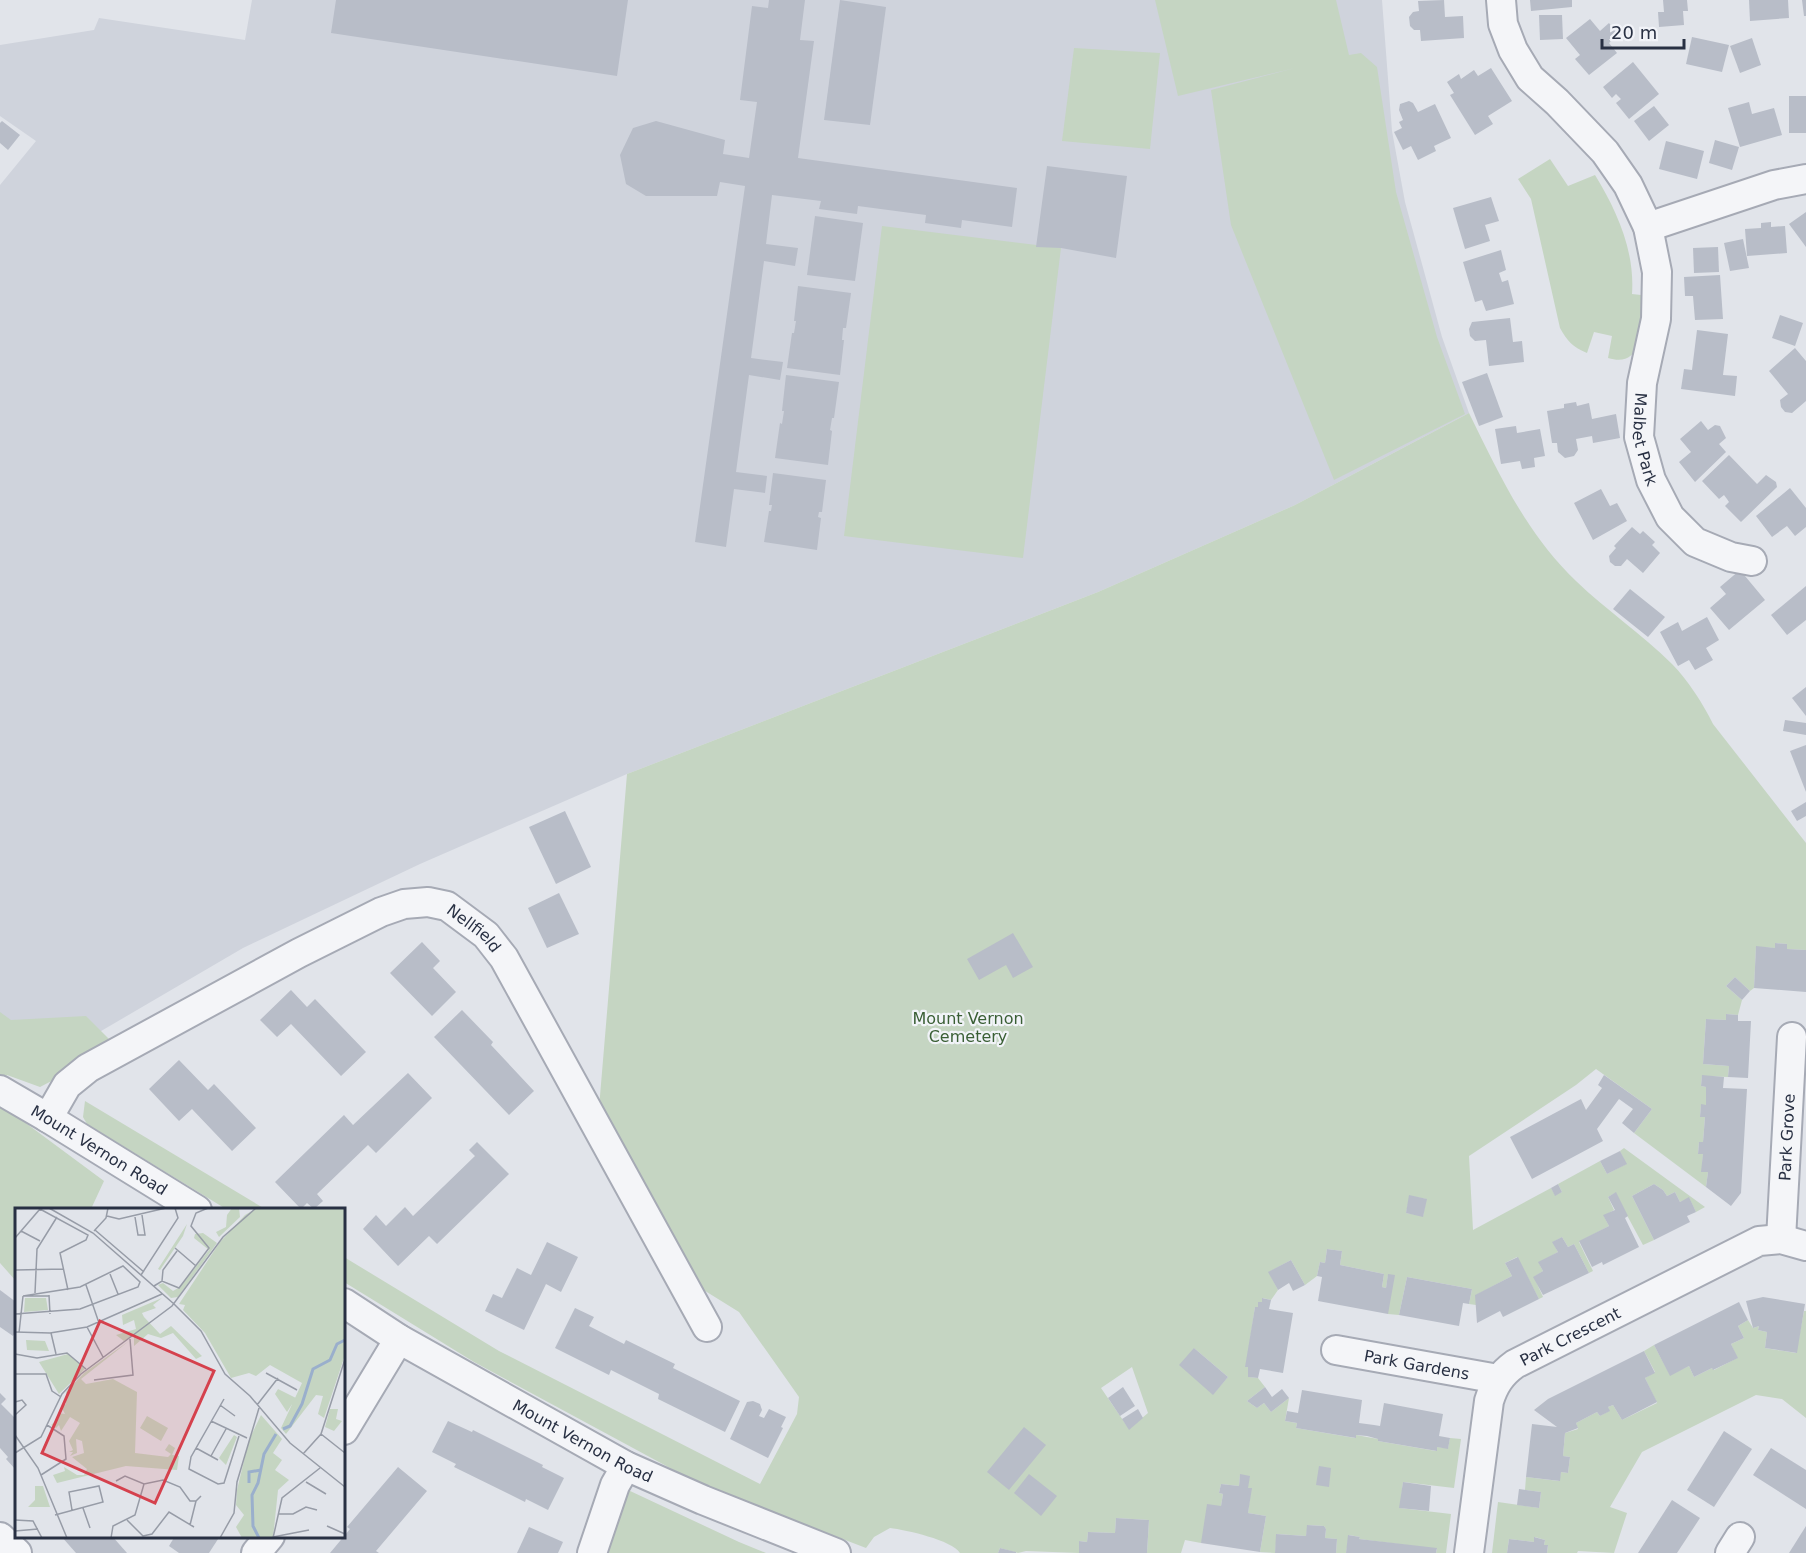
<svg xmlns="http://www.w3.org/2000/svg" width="1806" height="1553" viewBox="0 0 1806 1553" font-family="'DejaVu Sans',sans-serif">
<rect width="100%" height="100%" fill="#e1e4ea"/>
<path fill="#cfd3dc" d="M252 0H1382L1392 131 1405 202 1442 337 1469 413 1295 505 1098 592 627 774 420 864 243 948 43 1065 0 1036V185L36 141 0 116V45L94 30 99 18 245 40Z"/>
<g fill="#c5d5c2" fill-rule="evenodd">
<path d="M1155 0H1336L1349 55 1361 53 1377 67 1396 192 1437 337 1465 414 1334 480 1231 225 1211 90 1295 68 1178 96Z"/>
<path d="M1074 48 1160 53 1150 149 1062 141Z"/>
<path d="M1550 159 1568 186 1595 175C1617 211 1635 251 1632 294L1641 295C1641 319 1647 370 1608 358L1612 336 1594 332 1587 353C1573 347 1567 341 1560 328L1531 199 1518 179Z"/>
<path d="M882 226 1061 248 1023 558 844 536Z"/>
<path d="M1469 413C1499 474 1526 533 1576 581 1606 610 1642 634 1672 664 1687 679 1704 705 1713 724L1806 843V950L1787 949V944L1775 943V948L1756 947 1754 988 1750 991 1735 977 1726 986 1742 1000 1738 1015 1726 1014V1020L1706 1019 1703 1064 1729 1066 1728 1077 1702 1076 1701 1086 1706 1087V1105H1701L1700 1117H1705L1703 1142H1699L1698 1154H1703L1702 1172H1708L1706 1187 1634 1133 1652 1109 1596 1069 1576 1085 1469 1156 1473 1230 1551 1188 1555 1195 1562 1192 1558 1184 1600 1161 1607 1174 1626 1164 1620 1151 1624 1148 1705 1207 1696 1212 1689 1198 1680 1202 1675 1192 1667 1196 1663 1190 1654 1184 1632 1196 1654 1240 1643 1245 1615 1193 1608 1197 1614 1210 1604 1216 1609 1226 1579 1242 1593 1271 1589 1273 1574 1244 1568 1247 1562 1237 1553 1242 1558 1252 1539 1263 1543 1271 1534 1277 1543 1297 1539 1299 1517 1257 1505 1263 1512 1276 1476 1295V1305L1469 1304 1472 1289 1407 1277 1399 1315 1388 1314V1275L1386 1288 1382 1287 1384 1274 1340 1265 1342 1251 1327 1249 1325 1263 1320 1262 1317 1276 1305 1285 1291 1260 1269 1272 1278 1290 1271 1300 1263 1298 1262 1302H1258V1307H1255L1246 1367H1248L1249 1377 1258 1378 1265 1387 1247 1401 1257 1408 1264 1403 1271 1412 1289 1398 1285 1421 1297 1423 1296 1428 1355 1438 1356 1435 1378 1439V1441L1436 1451 1437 1447 1448 1448 1450 1438 1461 1439 1454 1488 1403 1482 1400 1508 1451 1514 1446 1553H1436L1437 1549 1359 1539 1360 1537 1349 1535 1346 1553H1336L1337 1539 1325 1538 1326 1529 1324 1526 1308 1525 1306 1536 1277 1534 1275 1553 1260 1552 1266 1516 1248 1513 1251 1488H1248L1240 1475 1239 1486 1221 1484 1219 1493 1223 1494 1221 1506 1201 1543 1185 1540 1181 1553H1147L1149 1520 1116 1518 1115 1533 1088 1532 1087 1542 1079 1541V1553L1026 1551 1018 1553 1000 1548 998 1553H960C952 1540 906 1530 890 1528L874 1537 866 1548 713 1489 683 1475 474 1362 344 1282V1257L499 1351 760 1484 797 1414 799 1397 739 1312 702 1289 599 1108 627 774 1098 592 1295 505ZM1410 1196 1426 1199 1423 1216 1406 1213ZM1194 1348 1228 1377 1213 1394ZM1132 1367 1148 1413 1129 1429 1101 1388Z"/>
<path d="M0 1012 11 1020 86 1016 109 1039 65 1074 40 1087 7 1075 0 1089Z"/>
<path d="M85 1101 265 1209H226L87 1124 83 1117Z"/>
<path d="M0 1104 104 1181 91 1209 16 1210V1281L0 1263Z"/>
<path d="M1804 1311H1806V1418L1782 1399 1756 1395 1642 1452 1610 1507 1627 1513 1614 1553 1578 1551 1577 1553H1547L1548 1546 1544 1545 1545 1540 1535 1537 1534 1542 1509 1539 1507 1553H1492L1498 1502 1539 1508 1541 1492 1525 1490 1526 1477 1559 1481 1561 1472 1568 1473 1570 1457 1563 1456 1565 1433 1578 1429 1576 1423 1597 1412 1600 1416 1609 1411 1608 1407 1613 1405 1622 1420 1657 1403 1645 1378 1655 1372 1644 1351 1654 1345 1670 1375 1689 1366 1694 1377 1712 1368 1714 1370 1737 1358 1731 1344 1744 1338 1738 1326 1748 1320 1753 1328 1759 1326 1758 1330 1767 1332 1765 1348 1796 1353Z"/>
<path d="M628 1490 739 1542 766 1553H605Z"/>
</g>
<g fill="#b8bdc8">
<path d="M336 0H628L617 76 331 33Z"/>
<path d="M769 0H805L800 40 814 41 798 158 1017 188 1012 227 962 220 961 228 925 223 926 215 858 206 857 214 819 209 821 201 772 195 766 244 798 248 795 266 764 261 751 358 783 362 780 380 749 375 736 472 767 476 765 493 734 489 726 547 695 542 745 186 720 182 717 196H646L626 184 620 155 633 128 656 121 725 140 723 154 749 158 757 102 740 100 752 6 768 8Z"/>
<path d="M840 0 886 7 870 125 824 120Z"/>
<path d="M1444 0 1445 17 1463 16 1464 38 1421 41 1420 30H1414L1410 26 1409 17 1413 12 1419 11 1418 1Z"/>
<path d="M1530 0H1572V7L1531 11Z"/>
<path d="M1663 0H1687L1688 11H1683L1684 25 1659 27 1658 12H1664Z"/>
<path d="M1749 0H1788L1789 18 1750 21Z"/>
<path d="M1802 0H1806V16H1804Z"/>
<path d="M1539 15H1562L1563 39 1540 40Z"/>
<path d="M1590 19 1600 31 1609 23 1618 35 1609 43 1617 53 1589 75 1575 59 1580 55 1566 38Z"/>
<path d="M1692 37 1729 45 1722 72 1686 64Z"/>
<path d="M1752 38 1761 65 1740 73 1730 46Z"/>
<path d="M1633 62 1659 94 1629 119 1616 103 1621 99 1616 94 1612 98 1603 87Z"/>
<path d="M1491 68 1512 101 1488 116 1493 124 1475 135 1450 95 1454 93 1447 82 1459 74 1461 79 1474 70 1478 76Z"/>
<rect x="1789" y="96" width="17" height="37"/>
<path d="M1409 101 1413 103 1418 112 1435 104 1451 138 1434 146 1436 151 1418 160 1411 146 1403 150 1394 132 1402 128 1399 122 1403 120 1399 110 1400 104Z"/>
<path d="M1749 102 1752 114 1774 108 1782 135 1740 147 1728 108Z"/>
<path d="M1654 106 1669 125 1649 141 1634 121Z"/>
<path d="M2 121 20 135 8 150 0 143V123Z"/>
<path d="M1715 140 1739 147 1732 170 1709 163Z"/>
<path d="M1666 141 1704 151 1697 179 1659 169Z"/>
<path d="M1047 166 1127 176 1116 258 1061 248 1036 247Z"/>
<path d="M1491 197 1499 221 1485 225 1490 241 1465 249 1453 208Z"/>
<path d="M1806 212V247L1789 224Z"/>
<path d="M815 216 863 223 855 281 807 275Z"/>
<path d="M1771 222V227L1785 226 1787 253 1747 256 1745 229 1761 228V223Z"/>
<path d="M1743 239 1749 268 1730 271 1724 243Z"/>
<path d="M1718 247 1719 272 1694 273 1693 248Z"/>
<path d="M1501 250 1506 270 1499 273 1502 282 1508 280 1514 304 1486 311 1482 300 1475 302 1463 262Z"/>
<path d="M1720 275 1723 319 1695 320 1693 296H1685L1684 277Z"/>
<path d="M798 286 851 293 846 328H843L842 340H844L840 375 787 368 792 333H794L796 321H794Z"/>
<path d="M1780 315 1803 323 1795 346 1772 338Z"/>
<path d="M1510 318 1513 342 1522 341 1524 362 1489 366 1486 340 1475 341 1470 336 1469 329 1472 322Z"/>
<path d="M1697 330 1728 334 1723 375 1737 376 1735 396 1681 389 1684 369 1692 370Z"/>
<path d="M1795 348 1806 361V401L1792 413 1785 412 1781 407 1780 400 1788 394 1769 371Z"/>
<path d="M1487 373 1503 417 1479 426 1462 382Z"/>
<path d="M786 375 839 382 834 418H832L830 430 832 431 828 465 775 458 780 423 782 424 784 411H782Z"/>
<path d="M1576 402 1577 406 1589 403 1592 419 1616 414 1620 438 1593 443 1592 436 1576 439 1578 450 1574 456 1565 458 1558 452 1557 443H1552L1547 411 1564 408V404Z"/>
<path d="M1701 421 1708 430 1715 425 1720 426 1726 438 1719 444 1726 452 1695 482 1679 462 1691 452 1680 439Z"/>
<path d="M1516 426 1517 433 1540 429 1545 456 1534 458 1535 467 1522 469 1520 461 1501 464 1495 429Z"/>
<path d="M1729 455 1757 484 1766 475 1776 482 1777 487 1741 522 1725 506 1729 502 1727 499 1724 495 1719 499 1702 481Z"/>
<path d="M773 473 826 480 822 512H819L818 517 821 518 817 550 764 542 769 511H771L772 505H769Z"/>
<path d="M1790 488 1806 508V527L1795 536 1787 526 1772 537 1756 516Z"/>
<path d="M1601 489 1610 506 1617 503 1627 521 1593 540 1574 503Z"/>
<path d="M1632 527 1640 534 1643 531 1655 542 1652 545 1660 553 1643 573 1627 559 1621 566H1615L1610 562 1609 556 1616 548 1614 546Z"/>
<path d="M1740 570 1765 600 1729 630 1710 608 1726 594 1720 587Z"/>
<path d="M1806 586V620L1787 635 1771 615Z"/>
<path d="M1630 589 1665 617 1648 637 1613 609Z"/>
<path d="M1707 617 1719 640 1706 648 1713 660 1695 670 1689 660 1678 666 1660 632 1678 622 1682 631Z"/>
<path d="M1806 687V716L1792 698Z"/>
<path d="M1785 720 1806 723V735L1783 731Z"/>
<path d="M1806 745V792L1790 751Z"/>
<path d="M1806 802V816L1797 821 1791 811Z"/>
<path d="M565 811 591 867 556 884 529 827Z"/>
<path d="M559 893 579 934 547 948 528 908Z"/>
<path d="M1013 933 1033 967 1013 978 1006 965 979 980 967 959Z"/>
<path d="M422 942 440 961 433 968 456 992 432 1016 390 973Z"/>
<path d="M1775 943 1787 944V949L1806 950V992L1754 988 1756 946 1775 948Z"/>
<path d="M1735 977 1750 991 1742 1000 1726 986Z"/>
<path d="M291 990 307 1007 315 999 366 1052 341 1076 291 1024 277 1037 260 1020Z"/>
<path d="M462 1010 493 1042 491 1045 534 1091 509 1115 434 1037Z"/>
<path d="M1726 1014 1738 1015V1021H1751L1748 1078 1728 1077 1729 1066 1703 1064 1706 1019 1726 1020Z"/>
<path d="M179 1060 208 1090 214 1084 256 1128 232 1151 192 1109 179 1121 149 1089Z"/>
<path d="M408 1073 432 1098 376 1153 368 1145 317 1194 323 1201 314 1209 307 1203 301 1209 275 1182 344 1115 353 1125Z"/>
<path d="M1604 1075 1652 1109 1634 1133 1622 1123 1633 1109 1619 1099 1597 1129 1603 1141 1532 1179 1510 1137 1581 1099 1586 1110 1602 1088 1598 1085Z"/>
<path d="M1702 1075 1724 1077 1723 1088 1747 1089 1741 1193 1731 1206 1706 1187 1708 1172H1701L1703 1154H1698L1699 1142H1703L1705 1117H1700L1701 1104 1706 1105V1087L1701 1086Z"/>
<path d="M477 1142 509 1174 437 1244 429 1236 398 1266 363 1229 376 1215 386 1226 405 1207 413 1216 475 1156 469 1150Z"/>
<path d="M1620 1151 1627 1164 1607 1174 1600 1161Z"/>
<path d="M1558 1184 1562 1192 1555 1196 1551 1188Z"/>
<path d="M1654 1184 1663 1190 1667 1196 1675 1192 1680 1202 1689 1197 1696 1212 1687 1216 1690 1222 1654 1240 1632 1196Z"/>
<path d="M1616 1192 1628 1216 1625 1218 1639 1247 1603 1265 1602 1262 1592 1267 1579 1241 1609 1226 1603 1215 1615 1210 1608 1197Z"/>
<path d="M1409 1195 1427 1199 1423 1217 1406 1213Z"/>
<path d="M1562 1237 1568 1247 1574 1244 1589 1273 1543 1295 1533 1277 1543 1271 1538 1262 1558 1252 1552 1242Z"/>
<path d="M547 1242 578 1257 561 1292 546 1284 524 1330 485 1311 493 1294 502 1298 517 1268 531 1275Z"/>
<path d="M1327 1249 1342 1251 1340 1265 1384 1274 1382 1287 1386 1288 1388 1274 1395 1275 1388 1314 1318 1301 1322 1277 1317 1276 1320 1262 1325 1263Z"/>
<path d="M1518 1257 1539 1299 1503 1317 1500 1311 1477 1323 1475 1295 1512 1276 1505 1263Z"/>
<path d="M1291 1260 1305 1285 1293 1291 1289 1283 1278 1290 1268 1272Z"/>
<path d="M1407 1277 1472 1289 1469 1304 1463 1303 1459 1326 1399 1315Z"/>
<path d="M0 1290 16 1302V1331L13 1336 0 1327Z"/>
<path d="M1763 1297 1805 1304 1797 1353 1765 1348 1767 1332 1758 1330 1759 1326 1753 1328 1746 1301Z"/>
<path d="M1262 1298 1271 1300 1269 1309 1293 1313 1283 1373 1260 1369 1258 1378 1248 1377V1367H1245L1255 1307H1258V1302H1262Z"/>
<path d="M1739 1302 1748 1320 1738 1326 1744 1338 1731 1344 1738 1358 1713 1370 1712 1368 1694 1377 1689 1366 1670 1376 1654 1345Z"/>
<path d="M575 1308 594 1317 589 1326 624 1344 626 1340 675 1364 673 1368 740 1401 725 1432 658 1399 659 1394 611 1370 609 1375 555 1348Z"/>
<path d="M1194 1348 1228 1377 1213 1395 1179 1365Z"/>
<path d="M1644 1351 1655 1373 1645 1378 1657 1402 1622 1420 1613 1405 1608 1407 1610 1411 1600 1416 1597 1412 1576 1423 1578 1428 1565 1433 1563 1456 1570 1457 1568 1473 1561 1472 1560 1481 1526 1477 1532 1424 1557 1427 1534 1410 1548 1399Z"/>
<path d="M1123 1387 1135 1406 1120 1416 1108 1398Z"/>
<path d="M1265 1387 1272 1397 1282 1389 1289 1398 1271 1412 1264 1403 1257 1408 1247 1401Z"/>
<path d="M1302 1390 1362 1400 1359 1423 1374 1425 1380 1426 1384 1403 1443 1414 1439 1436 1450 1438 1448 1449 1437 1447V1451L1378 1441V1439L1367 1436 1356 1435V1438L1296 1428 1297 1423 1285 1421 1287 1411 1298 1413Z"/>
<path d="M0 1393 6 1399 1 1404 16 1419V1470L6 1459 8 1457 0 1448Z"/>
<path d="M753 1401 760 1404 762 1410 759 1416 764 1418 769 1409 786 1417 781 1427 783 1428 768 1458 730 1439 747 1402Z"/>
<path d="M1138 1409 1143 1418 1129 1430 1122 1419Z"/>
<path d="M448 1421 472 1432 473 1430 543 1465 542 1467 564 1478 548 1510 526 1499 525 1502 454 1467 456 1464 432 1452Z"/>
<path d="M1024 1427 1046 1445 1009 1490 987 1472Z"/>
<path d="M1724 1431 1752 1449 1714 1507 1687 1490Z"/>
<path d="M1771 1448 1806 1470V1509L1753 1475Z"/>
<path d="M1319 1466 1331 1468 1329 1487 1316 1485Z"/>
<path d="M398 1467 427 1491 376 1551 379 1553H330L350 1529 347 1527Z"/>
<path d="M1029 1474 1057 1496 1041 1516 1014 1493Z"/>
<path d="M1240 1474 1250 1476 1248 1488H1252L1248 1513 1266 1516 1260 1552 1201 1543 1207 1504 1221 1506 1223 1494 1219 1493 1221 1484 1239 1486Z"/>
<path d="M1403 1482 1431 1486 1429 1511 1399 1508Z"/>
<path d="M1519 1489 1541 1492 1539 1508 1517 1505Z"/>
<path d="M1672 1500 1700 1518 1677 1553H1638Z"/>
<path d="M1116 1518 1149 1520 1147 1553H1079V1541L1087 1542 1088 1532 1115 1533Z"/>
<path d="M1307 1525 1324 1526 1326 1529 1325 1538 1337 1539 1336 1553H1275L1276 1534 1306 1536Z"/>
<path d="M1806 1526V1553H1789Z"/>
<path d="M529 1527 563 1542 558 1553H517Z"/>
<path d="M1348 1535 1360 1537 1359 1539 1437 1548 1436 1553H1346Z"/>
<path d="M61 1536H112L127 1553H76Z"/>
<path d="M175 1536H220L209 1553H179L169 1546Z"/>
<path d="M1534 1537 1545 1540 1544 1545H1548L1547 1553H1507L1509 1539 1534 1542Z"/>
<path d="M1000 1548 1016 1552V1553H998Z"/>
</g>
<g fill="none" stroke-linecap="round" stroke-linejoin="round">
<defs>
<g id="minor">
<path id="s1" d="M1501 0 1503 24 1513 50 1530 78 1557 102 1605 152 1628 185 1648 227 1657 272 1656 319 1642 383 1639 437 1651 480 1670 517 1695 542 1731 557 1752 561"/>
<path d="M1648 227 1774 185 1806 179"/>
<path id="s2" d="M0 1090 48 1118 197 1210"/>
<path id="s3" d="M48 1118 67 1085 88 1068 299 953 381 912 404 904 428 902 447 906 486 935 504 958 707 1327"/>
<path id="s4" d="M1781 1239 1792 1037"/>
<path id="s5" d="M344 1303 399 1339 626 1466 703 1500 836 1553"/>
<path id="s6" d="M1336 1350 1498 1379"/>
<path d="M344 1430 399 1339"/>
<path d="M0 1537 17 1553"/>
<path d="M256 1553 270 1536"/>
<path d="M592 1553 615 1485 626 1466"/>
<path id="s7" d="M1469 1553 1489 1401C1494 1385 1501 1374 1515 1364L1759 1241 1781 1239 1806 1246"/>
<path d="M1730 1553 1740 1537"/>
</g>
</defs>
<use href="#minor" stroke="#a6aab5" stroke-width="32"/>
<use href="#minor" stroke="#f4f5f8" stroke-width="28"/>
</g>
<g text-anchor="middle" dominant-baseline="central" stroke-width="4.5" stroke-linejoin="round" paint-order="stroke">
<g font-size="16" fill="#283043" stroke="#f1f3f8">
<text stroke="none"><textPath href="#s1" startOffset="492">Malbet Park</textPath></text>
<text stroke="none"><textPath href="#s3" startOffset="500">Nellfield</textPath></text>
<text stroke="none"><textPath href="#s4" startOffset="102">Park Grove</textPath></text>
<text stroke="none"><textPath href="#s2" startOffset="116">Mount Vernon Road</textPath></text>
<text stroke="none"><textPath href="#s7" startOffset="261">Park Crescent</textPath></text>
<text stroke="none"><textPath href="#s6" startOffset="82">Park Gardens</textPath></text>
<text stroke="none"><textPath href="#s5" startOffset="276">Mount Vernon Road</textPath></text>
</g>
<g font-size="16" fill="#3a5f35" stroke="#f1f3f8">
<text x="968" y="1018">Mount Vernon<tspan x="968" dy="18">Cemetery</tspan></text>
</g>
</g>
<g transform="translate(15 1208)">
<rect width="330" height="330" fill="#e1e4ea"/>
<path d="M217 0H224L225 9 204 29 201 24 211 19 212 7ZM242 0H330V147L309 210 303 206 308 188 301 187 271 226 266 220 287 175 255 157 241 168 234 165 216 170 190 125 168 102 170 97 164 96 205 34 230 7ZM172 16 168 28 145 62 143 61ZM188 25 202 35 163 89 156 90 143 77 148 75 158 83 165 79 194 42 179 30 180 26ZM10 90H31L33 102 9 104ZM147 90 138 97 141 100 127 105 129 109 145 126 156 118 187 148 181 151 158 125 146 130 133 126 119 138V127L109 133 101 127 121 121 119 112 108 117 107 107ZM11 132 30 133 34 143 12 142ZM114 133 66 171 71 176 98 171 122 184 120 245 153 249 156 246 150 242 154 236 160 240 157 247 164 248 162 262 111 258 42 275 38 267 50 263 49 259 62 267H69L72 261 57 249 69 245 67 233 61 231 62 245 55 248 58 244H54L58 242 54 233 65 215 55 209 46 223 44 217 41 220 36 217 44 210 43 205 50 206 46 198 51 196V184L69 165ZM53 146 70 161 44 186 24 154ZM263 181 281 190 272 204 260 186ZM315 201H323L321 211 327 213 319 223 310 219ZM246 207 267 231 258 245 267 252 260 262 274 272 263 282 258 330H227L221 319 229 307 221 297 222 282 234 232ZM132 208 153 220 146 233 125 220ZM219 227 222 229 211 257 204 250ZM20 278H28L35 299H13L20 292Z" fill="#c5d5c2"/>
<path fill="none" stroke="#9aafcc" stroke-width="3" d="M268 221 275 218 287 196 298 161 315 152 322 136 330 132M234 275V264L246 262M244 330 238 318 237 287 243 275 249 246 261 226"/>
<path fill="none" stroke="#979ca7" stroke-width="1.5" d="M34 0 78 25 159 96 186 123 210 166 235 188 275 235 330 279M92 8 104 11 151 0M120 9 123 27H130L127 7M80 22 129 64M6 23 25 33M79 23 91 10 93 0M0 30 25 1 73 27 71 32 45 45 53 82M160 40 181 58M0 42V63M1 62 49 61M95 66 103 86M126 67 163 10 160 0M147 73 148 62 162 43M71 77 84 115M139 78 147 73 164 80 194 40 176 18 181 5 193 0M20 85 22 41 42 9M34 87 35 106M8 88H34M0 106 65 101 123 79 125 74 108 58 65 79 8 88M72 119 88 149M0 124 35 125 72 119 147 86M4 125 8 88M36 125 41 146M0 146 22 150 52 145 71 161M251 165 282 182M0 166H31L37 183 46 189M79 172 118 167 115 131M209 191 176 249 174 261 203 276 209 275 224 228M0 194 7 192 11 197 0 207M205 197 220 208M242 197 263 170M196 213 232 230M306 226 330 245M0 227 23 260 52 330M181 240 203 252M0 245 26 229 47 186 66 166 157 98 208 29 241 0M288 246 306 226 330 151M196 248 211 221M26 267 51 251 49 228 32 217M101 273 110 268 129 276 148 272 165 279 175 293H181L186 288M291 274 311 286M68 300 75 320M264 306H278L291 299 302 302M40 307 88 294 84 278 54 284 57 302M0 312 18 313 27 330M112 312 128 328 137 326 154 304 179 319M175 317 181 293M312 318 330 326M0 323 23 321M258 329 294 322M96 330 98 318 120 307 129 276M205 330 219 305 222 274 244 200M258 330 267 290 305 260"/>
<path fill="#d5414d" fill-opacity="0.15" stroke="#d5414d" stroke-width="3" d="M85 113 199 163 140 295 27 245Z"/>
<rect width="330" height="330" fill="none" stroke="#283043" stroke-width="3"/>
</g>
<path d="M1602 39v9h82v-9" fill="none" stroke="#283043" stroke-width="3"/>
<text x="1611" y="39" font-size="18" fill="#283043" stroke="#f1f3f8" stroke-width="4.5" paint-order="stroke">20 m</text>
</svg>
